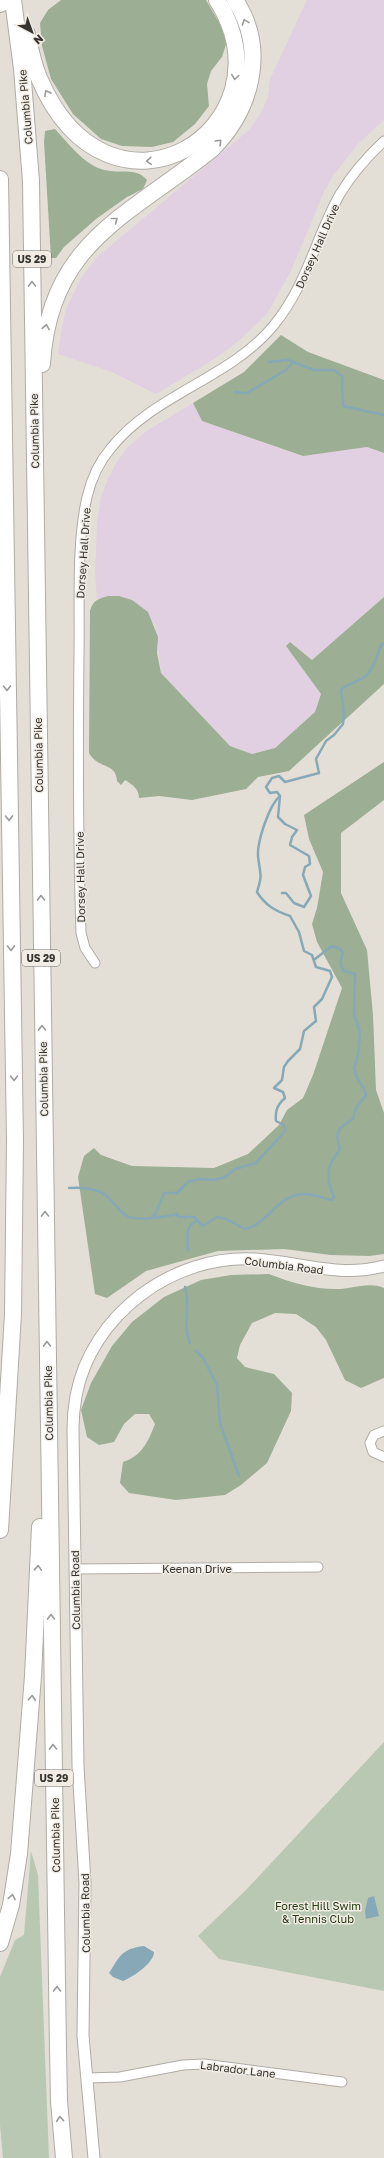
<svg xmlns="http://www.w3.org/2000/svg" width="384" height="2158" viewBox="0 0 384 2158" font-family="'Golos Text',sans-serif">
<rect width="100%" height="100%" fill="#e3dfd7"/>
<g fill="#e1d0e1">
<path d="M307 0H384V120L358 144 332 177 324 192 291 271 267 314 241 339 216 358 156 394 112 372 58 354 62 327 67 306 82 277 97 257 249 130 261 113 268 97 270 79Z"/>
<path d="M193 403 202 421 302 456 367 447 384 453V597L312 660 291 642 286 646 321 694 315 712 275 748 252 754 230 746 161 673 155 624 108 596 97 599 95 573 97 524 101 496 108 479 116 463 127 448 145 432Z"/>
</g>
<g fill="#b9c8b2">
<path d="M384 1742V1991L219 1959 198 1936 246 1890Z"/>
<path d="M31 1851 38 1875 49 2158H3L0 2125V1977L15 1940 24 1935Z"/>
</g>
<g fill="#9cae93">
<path d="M61 0H206L228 38 222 57 211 71 207 84 209 106 195 124 173 142 152 147 122 146 101 139 73 114 51 79 42 46 40 23 48 10Z"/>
<path d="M55 129C68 143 83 163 101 169 117 175 136 166 147 180L143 189 127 197 96 219 64 247 56 258H51L44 142 45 131Z"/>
<path d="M281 335 308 352 384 380V453L367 447 303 456 202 421 193 403 244 372Z"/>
<path d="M108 596H119L132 600 148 612 158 637 157 653 161 673 230 746 252 754 275 748 315 712 321 694 286 646 290 642 312 660 384 597V684L289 771 258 777 246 789 192 800 159 796 139 798C139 789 133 785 125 780L121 785 117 781C116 762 99 770 89 753L90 611C93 600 98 599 108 596Z"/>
<path d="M384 762V800L341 833V893L367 950 373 1015 376 1090 384 1113V1254L369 1256 331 1255 284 1249 218 1251 146 1271 107 1298 95 1294 78 1177 84 1156 94 1148 101 1155 132 1166 214 1168 248 1154 279 1125 287 1110 303 1098 313 1075 342 988 317 942 312 924 317 908 323 872 309 839 304 815Z"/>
<path d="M269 1274C292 1283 316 1290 341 1289 355 1288 370 1282 384 1288V1378L361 1388 345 1380 326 1340 316 1327 296 1314 275 1313 252 1323 240 1345 237 1358 245 1367 274 1374 292 1393 291 1411 267 1463 241 1485 225 1495 176 1500 129 1493 120 1483 123 1462C142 1456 148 1442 155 1424L149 1414H135L124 1424 114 1442 99 1445 87 1437 81 1410 91 1383 112 1346 132 1322 164 1297 201 1280 231 1275Z"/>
</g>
<g fill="#87a9b7">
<path d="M374 1896 379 1916 366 1919 365 1911 368 1898Z"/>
<path d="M144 1946 154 1952C154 1963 133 1977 123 1981L113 1977 109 1973C120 1956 121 1949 144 1946Z"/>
</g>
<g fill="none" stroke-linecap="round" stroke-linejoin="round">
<g stroke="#87a9b7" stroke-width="2.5">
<path d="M269 362 288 360 314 370H334L343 377C340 386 344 396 343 406L384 415"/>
<path d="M235 392 247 393 286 370 293 362"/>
<path d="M282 893H286L294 903 304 907 311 896 303 875 305 867 310 864 309 856 290 845 292 837 297 830 285 824 278 817 280 796 277 792 270 793 266 787 272 778 279 776 285 782 319 773 316 759 326 741 334 735 343 724 344 714 341 690C348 683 355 683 363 678 373 672 377 655 381 645L384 643"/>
<path d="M69 1188C82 1187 100 1188 110 1199 115 1204 119 1211 125 1215 136 1222 164 1217 177 1214L178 1217H194L203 1226 217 1217 226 1219 245 1229C268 1224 276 1197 301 1194 312 1193 321 1198 332 1200L334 1197C329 1188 326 1173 331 1163 333 1158 337 1154 340 1149 334 1131 338 1128 353 1119L356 1108 366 1095 364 1089 357 1078 354 1068 358 1055 360 1033 354 1014 355 974 344 971C339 964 340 961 343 953L340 949 332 946 315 959"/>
<path d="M152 1216 155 1215 164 1193H177L188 1182 199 1179 214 1180 225 1177 235 1169 256 1163 285 1131 284 1125 276 1121C275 1111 277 1105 285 1098L283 1092 274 1088 282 1080 284 1067 288 1061 300 1049 304 1031 316 1021 314 1007 322 999 332 977 330 971 316 967 312 955 304 951 299 932 290 916C275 911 265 905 257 892 263 873 260 875 258 856 257 842 269 805 280 796"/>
<path d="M188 1250C187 1239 185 1225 197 1221"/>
<path d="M185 1287C191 1305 182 1324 190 1343"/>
<path d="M196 1351 203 1358 217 1385 220 1423 239 1476"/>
</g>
<defs>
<g id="minor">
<path d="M95 963 85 948 81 933C78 840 78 747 79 653 80 604 76 545 87 497 91 480 99 462 111 448 155 393 230 379 274 325 308 283 315 238 340 194 352 174 367 157 384 141"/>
<path d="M384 1431 374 1435 370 1443 373 1452 384 1457"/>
<path d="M75 1569 318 1567"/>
<path d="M87 2078 120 2077 183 2065 204 2064 342 2082"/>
</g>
<path id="tertiary" d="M94 2158 83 2036 85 1883 78 1766 73 1429C73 1418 74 1407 76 1396 91 1315 173 1254 255 1259 300 1262 338 1278 384 1266"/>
<path id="primary" d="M0 5 10 0"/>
<g id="motorway">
<path d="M13 0 22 69 31 181 58 2050 59 2101 64 2158"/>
<path d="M27 34C30 48 33 64 39 78 110 245 297 128 217 0"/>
<path d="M0 179 15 1141 13 1314 0 1530"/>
<path d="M42 364C49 242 129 216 212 149 251 110 268 50 235 0"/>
<path d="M0 1943 11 1905 19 1854 33 1676 40 1527"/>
</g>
</defs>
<use href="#minor" stroke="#b0aca5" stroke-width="11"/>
<use href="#tertiary" stroke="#b0aca5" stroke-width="13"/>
<use href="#primary" stroke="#b0aca5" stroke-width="16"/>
<use href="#motorway" stroke="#b0aca5" stroke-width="18"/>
<use href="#minor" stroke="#fff" stroke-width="9"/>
<use href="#tertiary" stroke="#fff" stroke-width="11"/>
<use href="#primary" stroke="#fff" stroke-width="14"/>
<use href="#motorway" stroke="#fff" stroke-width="16"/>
</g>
<defs><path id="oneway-chevron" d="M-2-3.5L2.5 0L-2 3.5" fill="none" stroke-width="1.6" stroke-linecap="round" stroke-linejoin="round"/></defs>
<g stroke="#9a9a98">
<use href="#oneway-chevron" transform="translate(245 22) rotate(-110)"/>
<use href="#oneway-chevron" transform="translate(235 77) rotate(98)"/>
<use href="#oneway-chevron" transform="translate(47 93) rotate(-119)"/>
<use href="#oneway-chevron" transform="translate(219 142) rotate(-45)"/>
<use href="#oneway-chevron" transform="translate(149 161) rotate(176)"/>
<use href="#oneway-chevron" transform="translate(115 220) rotate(-38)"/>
<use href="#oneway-chevron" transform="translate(32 284) rotate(-91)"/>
<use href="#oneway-chevron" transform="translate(46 327) rotate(-80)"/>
<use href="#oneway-chevron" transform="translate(7 688) rotate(89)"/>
<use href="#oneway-chevron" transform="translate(9 818) rotate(89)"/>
<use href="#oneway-chevron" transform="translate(41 898) rotate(-91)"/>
<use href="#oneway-chevron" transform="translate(11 948) rotate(89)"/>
<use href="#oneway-chevron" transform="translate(42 1028) rotate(-91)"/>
<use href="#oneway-chevron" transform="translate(14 1078) rotate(89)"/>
<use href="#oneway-chevron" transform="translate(45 1214) rotate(-91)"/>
<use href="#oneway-chevron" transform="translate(47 1344) rotate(-91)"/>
<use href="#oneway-chevron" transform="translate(38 1568) rotate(-88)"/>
<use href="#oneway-chevron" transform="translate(51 1617) rotate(-91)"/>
<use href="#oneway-chevron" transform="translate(32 1698) rotate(-85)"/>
<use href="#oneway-chevron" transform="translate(53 1747) rotate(-91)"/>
<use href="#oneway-chevron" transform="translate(12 1897) rotate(-79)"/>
<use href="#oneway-chevron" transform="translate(57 1989) rotate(-91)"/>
<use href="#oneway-chevron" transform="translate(60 2119) rotate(-95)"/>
</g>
<g text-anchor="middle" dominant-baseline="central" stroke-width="3" stroke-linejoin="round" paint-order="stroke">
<g fill="#f1ece4" stroke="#6e6b67" stroke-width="1">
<rect x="13" y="251" width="38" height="16" rx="3"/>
<rect x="22" y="950" width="38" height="16" rx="3"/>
<rect x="35" y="1770" width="38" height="16" rx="3"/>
</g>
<g font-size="10" font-weight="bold" fill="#363431">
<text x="32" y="259">US 29</text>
<text x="41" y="958">US 29</text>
<text x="54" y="1778">US 29</text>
</g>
<g font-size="11" fill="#363431" stroke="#f1ece4">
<text transform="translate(25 107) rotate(-95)">Columbia Pike</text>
<text transform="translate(317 246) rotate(-66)">Dorsey Hall Drive</text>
<text transform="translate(34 431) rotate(-91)">Columbia Pike</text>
<text transform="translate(83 553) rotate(-86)">Dorsey Hall Drive</text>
<text transform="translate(38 755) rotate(-91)">Columbia Pike</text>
<text transform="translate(80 877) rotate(-91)">Dorsey Hall Drive</text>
<text transform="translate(43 1079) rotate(-91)">Columbia Pike</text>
<text transform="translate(284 1265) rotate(7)">Columbia Road</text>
<text transform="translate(48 1403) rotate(-91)">Columbia Pike</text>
<text x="197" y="1568">Keenan Drive</text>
<text transform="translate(75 1590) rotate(-91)">Columbia Road</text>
<text transform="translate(55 1835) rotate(-91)">Columbia Pike</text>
<text transform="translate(85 1913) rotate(-91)">Columbia Road</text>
<text transform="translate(238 2069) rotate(7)">Labrador Lane</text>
</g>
<g font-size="11" fill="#223b11" stroke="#f1ece4">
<text x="318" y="1905">Forest Hill Swim<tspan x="318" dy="13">&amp; Tennis Club</tspan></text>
</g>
</g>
<g transform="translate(32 32) rotate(139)" stroke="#f1ece4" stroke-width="3" paint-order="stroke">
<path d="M0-3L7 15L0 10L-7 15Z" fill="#363431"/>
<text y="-6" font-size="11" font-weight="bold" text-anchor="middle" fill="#363431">N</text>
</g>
</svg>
